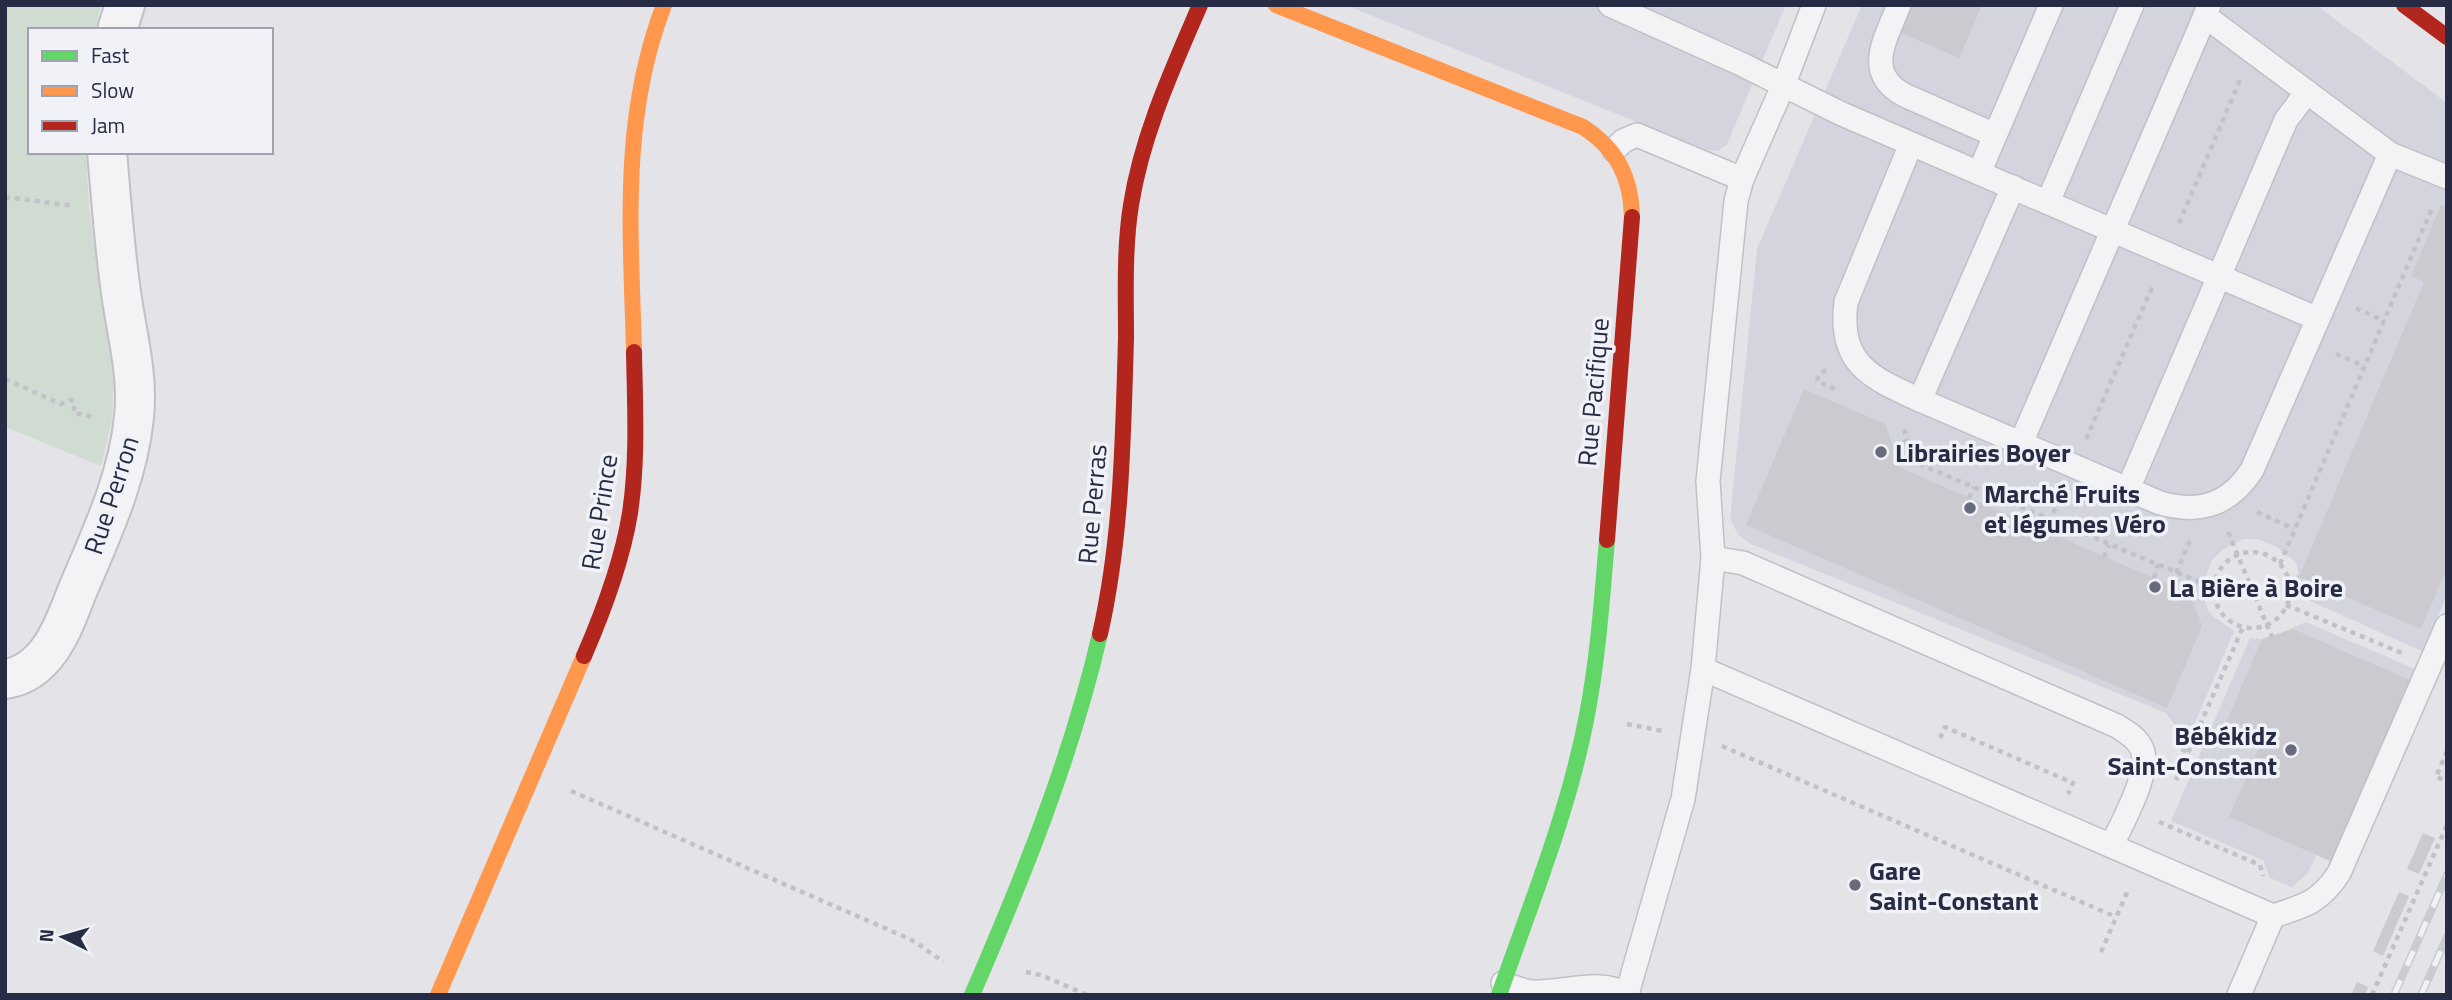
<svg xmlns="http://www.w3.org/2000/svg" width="2452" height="1000" viewBox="0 0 2452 1000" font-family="'Titillium Web',sans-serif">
<rect width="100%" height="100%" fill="#e3e3e8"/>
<g fill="#d3d4de">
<path d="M1345 5H1786L1727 144 1718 151 1707 150Z"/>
<path d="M1862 5H2316L2447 103V595L2422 651 2299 596 2298 569 2296 562 2275 546 2257 539H2243L2222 550 2212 560 2205 578V602L2210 614 2234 631 2189 737 2180 732 2166 713 1749 543 1738 534 1730 519 1757 249Z"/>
<path d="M2306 622 2415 669 2333 862 2316 855 2308 873 2292 887 2270 878 2263 860 2171 821 2250 638 2262 639 2272 637Z"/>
</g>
<path fill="#d0dcd2" d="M5 5H101L95 30H30V152H86L89 208 114 374 112 419 101 466 5 427Z"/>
<g fill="#cacad0">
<path d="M1913 5H1982L1959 58 1901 33Z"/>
<path d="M2441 205 2447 207V568L2421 629 2299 577 2424 282 2411 276Z"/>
<path d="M1804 389 1885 424 1901 468 2190 594 2202 626 2167 708 1746 525Z"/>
<path d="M2293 629 2410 680 2333 862 2229 817 2261 743 2224 727 2262 639Z"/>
<path d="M2423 833 2435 838 2419 874 2407 869Z"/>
<path d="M2399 892 2409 896 2383 956 2373 951Z"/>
<path d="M2357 982 2368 987 2365 995H2351Z"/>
</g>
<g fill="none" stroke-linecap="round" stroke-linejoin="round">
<defs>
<g id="lane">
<path d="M1610 5 1739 63 1842 114 2318 319"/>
<path d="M1899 5C1886 39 1863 72 1904 95L1995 135"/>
<path d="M2209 5 2205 16 2390 154 2447 177"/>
<path d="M1911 144 1846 302C1838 364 1871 378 1920 400L2160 503C2200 514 2229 505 2252 470L2390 154"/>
<path d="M1614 150 1623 141 1637 135 1742 179"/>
<path d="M1979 173 2051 5"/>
<path d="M2048 202 2132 5"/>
<path d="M1920 400 2013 187"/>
<path d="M2021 443 2205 16"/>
<path d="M2128 489 2286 120 2307 92"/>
<path d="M1713 558 1743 563 2117 726C2126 732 2136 737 2141 747 2153 770 2122 822 2112 845"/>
<path d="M1703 669 2273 916 2239 995"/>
<path d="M2273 916C2305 906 2320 902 2339 873L2447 626"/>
<path d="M1503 983C1513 987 1524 992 1535 992 1566 993 1600 978 1628 995"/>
<path d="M1627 994 1683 799 1703 669 1713 558 1708 481 1736 201 1742 179 1783 86 1814 5"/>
</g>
<g id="street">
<path d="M117 30 125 5"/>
<path d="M5 679C47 673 63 628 76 594 100 537 128 479 134 417 139 373 125 328 120 285 114 241 111 196 107 152"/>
</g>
</defs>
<use href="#lane" stroke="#c0c0c6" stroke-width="26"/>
<use href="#street" stroke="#c0c0c6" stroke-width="42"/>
<g stroke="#c1c2c9" stroke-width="4.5" stroke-dasharray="5 5" stroke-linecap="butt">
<path d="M5 197 74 206"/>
<path d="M2179 223 2240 80"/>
<path d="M2356 308 2384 321"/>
<path d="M2336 354 2364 366"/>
<path d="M1826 370 1819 374 1817 381 1839 391"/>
<path d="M5 379 61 404 70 400 74 401V413L94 417"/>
<path d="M1904 429 1914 462 2214 588"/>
<path d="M2086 439 2154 283"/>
<path d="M1893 446 1908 441"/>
<path d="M1969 498 1974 487"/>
<path d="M2257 512 2294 529"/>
<path d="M2045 531 2061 496"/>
<path d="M2228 532 2272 637"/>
<circle cx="2252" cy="590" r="38"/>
<path d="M2104 557 2109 545"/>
<path d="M2280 564 2433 206"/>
<path d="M2176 573 2191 538"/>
<path d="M2154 578 2158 565"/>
<path d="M2288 581 2299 577"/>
<path d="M2286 605 2402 653"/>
<path d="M1627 724 1663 731"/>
<path d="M1940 738 1945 727 2073 783 2068 794"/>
<path d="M2175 742 2179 748 2188 752"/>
<path d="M1722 746 2116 917"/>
<path d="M2447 751 2436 777 2447 781"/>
<path d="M2176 780 2243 627"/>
<path d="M571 791 905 937C920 943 929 954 944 961"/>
<path d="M2159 822 2260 865 2263 876"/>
<path d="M2101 952 2129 888"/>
<path d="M1026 972 1041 975 1087 995"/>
<path d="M2083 995 2084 994"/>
<path d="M2372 995 2447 825"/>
</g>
<use href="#lane" stroke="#f3f3f5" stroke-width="23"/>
<use href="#street" stroke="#f3f3f5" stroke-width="38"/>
<g stroke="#63d668" stroke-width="16">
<path d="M972 995C1023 877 1071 759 1100 634"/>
<path d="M1499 995C1531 903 1569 811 1587 715 1598 658 1602 599 1607 540"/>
</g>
<g stroke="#ff974d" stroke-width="16">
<path d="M1276 5 1583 127C1617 149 1631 177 1632 217"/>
<path d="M634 352C631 233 620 119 664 5"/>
<path d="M438 995 584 656"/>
</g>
<g stroke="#b3261e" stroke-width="16">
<path d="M2404 5 2447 37"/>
<path d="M1607 540 1632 217"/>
<path d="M1100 634C1122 537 1123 438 1126 338 1126 294 1124 249 1131 205 1142 135 1172 70 1200 5"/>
<path d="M584 656C604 610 622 562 630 513 638 460 635 405 634 352"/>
</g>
<defs>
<g id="rail">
<path d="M2394 995 2447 875"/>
<path d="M2421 995 2447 937"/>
</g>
</defs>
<use href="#rail" stroke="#cbccd0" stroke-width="8"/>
<use href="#rail" stroke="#f0f2f8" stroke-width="5" stroke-dasharray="16" stroke-linecap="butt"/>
</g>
<g fill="#696b7d" stroke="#f0f2f8" stroke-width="2.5">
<circle cx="1881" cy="452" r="7"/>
<circle cx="1970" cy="508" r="7"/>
<circle cx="2155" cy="587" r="7"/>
<circle cx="2291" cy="750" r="7"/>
<circle cx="1855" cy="885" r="7"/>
</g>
<g text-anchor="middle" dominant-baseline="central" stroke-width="7" stroke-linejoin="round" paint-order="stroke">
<g font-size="26" fill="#272b44" stroke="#f0f2f8">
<text transform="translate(1593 392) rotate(-85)">Rue Pacifique</text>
<text transform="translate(111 495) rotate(-72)">Rue Perron</text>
<text transform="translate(1092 504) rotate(-85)">Rue Perras</text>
<text transform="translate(599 512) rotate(-81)">Rue Prince</text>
</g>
<g font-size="26" font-weight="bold" fill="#272b44" stroke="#f0f2f8" text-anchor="start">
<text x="1895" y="452">Librairies Boyer</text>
<text x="1984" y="493">Marché Fruits<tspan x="1984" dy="30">et légumes Véro</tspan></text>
<text x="2169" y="587">La Bière à Boire</text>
<text x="2277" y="735" text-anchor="end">Bébékidz<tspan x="2277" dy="30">Saint-Constant</tspan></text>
<text x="1869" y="870">Gare<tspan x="1869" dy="30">Saint-Constant</tspan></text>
</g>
</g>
<rect width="2452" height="1000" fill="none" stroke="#272b44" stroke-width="14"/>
<rect x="28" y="28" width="245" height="126" fill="#f0f2f8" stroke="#a0a2b0" stroke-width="2"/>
<rect x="42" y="51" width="35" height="10" fill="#63d668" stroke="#a0a2b0" stroke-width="2"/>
<text x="91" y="63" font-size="21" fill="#272b44">Fast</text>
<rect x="42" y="86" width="35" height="10" fill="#ff974d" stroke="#a0a2b0" stroke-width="2"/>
<text x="91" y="98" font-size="21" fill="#272b44">Slow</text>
<rect x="42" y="121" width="35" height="10" fill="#b3261e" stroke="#a0a2b0" stroke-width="2"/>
<text x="91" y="133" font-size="21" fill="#272b44">Jam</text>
<g transform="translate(63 937) rotate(275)" stroke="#f0f2f8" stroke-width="5" paint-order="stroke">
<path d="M0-5L12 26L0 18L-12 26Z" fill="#272b44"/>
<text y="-10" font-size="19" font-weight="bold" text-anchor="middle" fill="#272b44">N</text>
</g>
</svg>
